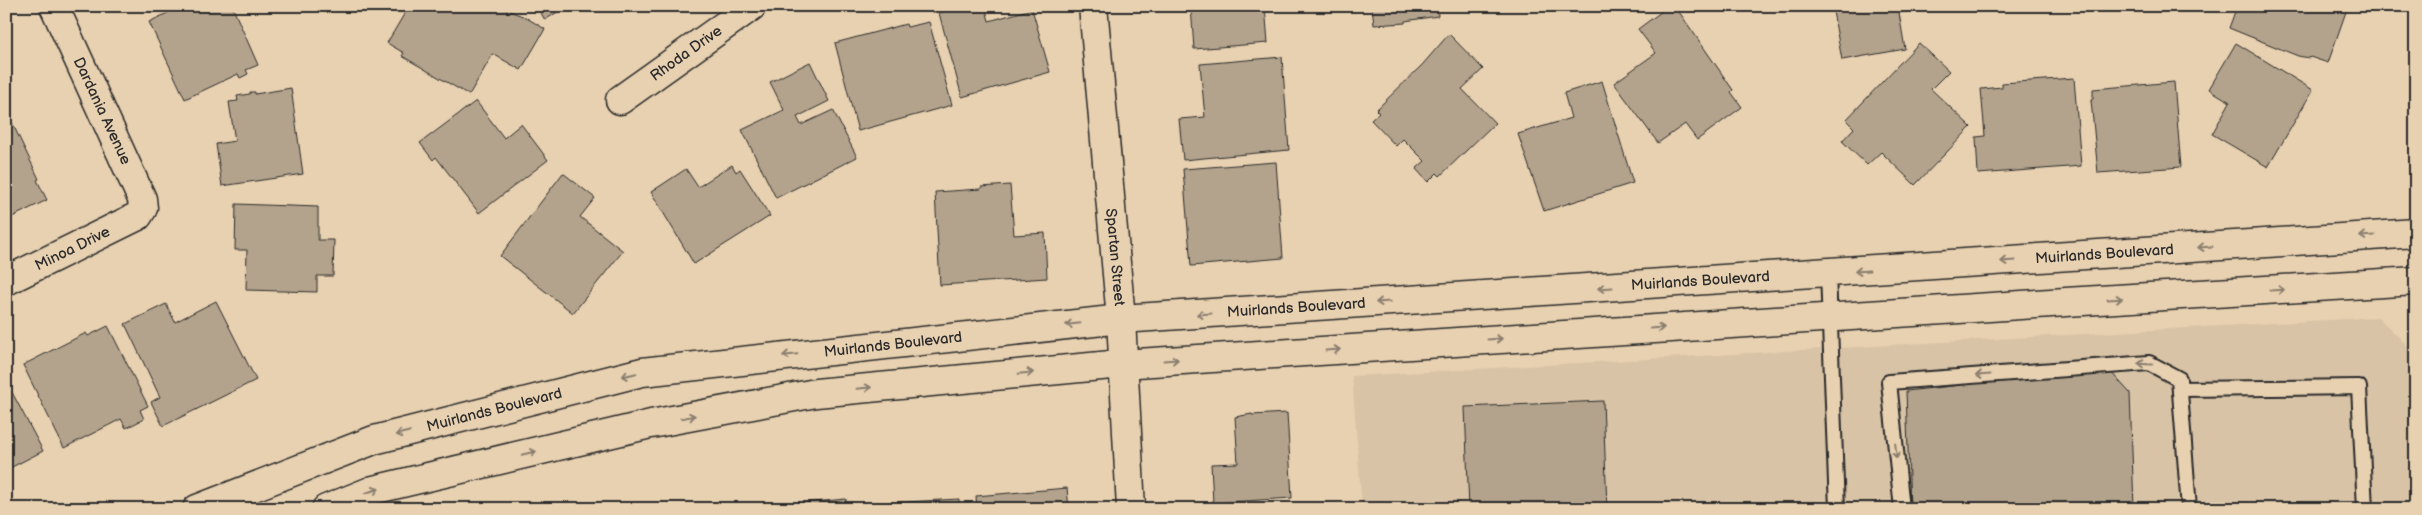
<svg xmlns="http://www.w3.org/2000/svg" width="2422" height="515" viewBox="0 0 2422 515" font-family="'Balsamiq Sans',sans-serif">
<rect width="100%" height="100%" fill="#e8d1b1"/>
<filter id="ink" filterUnits="userSpaceOnUse"><feTurbulence type="fractalNoise" baseFrequency=".02" numOctaves="2"/><feDisplacementMap in="SourceGraphic" scale="10" xChannelSelector="R" yChannelSelector="G"/><feConvolveMatrix kernelMatrix="1 2 1 2 8 2 1 2 1" color-interpolation-filters="sRGB"/></filter>
<g filter="url(#ink)">
<path fill="#d8c3a6" d="M2378 317 2416 354V509H1362L1352 376Z"/>
<g fill="#b3a38c" stroke="#2b2b2b">
<path d="M182 6H232L258 65 246 70 248 74 240 78 238 74 185 99 149 22Z"/>
<path d="M409 6H497L525 17 545 29 521 70 493 54 469 95 402 56 404 53 387 43Z"/>
<path d="M537 6H567L545 20Z"/>
<path d="M963 6H985L989 21 1032 9 1050 72 962 97 939 13Z"/>
<path d="M1191 6H1265L1268 43 1194 49Z"/>
<path d="M1372 6H1437L1438 16 1405 21V23L1374 25Z"/>
<path d="M1669 6H1675L1733 90 1731 92 1742 107 1697 140 1685 124 1658 143 1614 83 1656 53 1638 29Z"/>
<path d="M1832 6H1923L1924 9 1899 13 1905 49 1842 60Z"/>
<path d="M2237 6H2348L2328 63 2310 57 2309 58 2298 56 2229 28Z"/>
<path d="M929 22 952 105 858 131 835 43 906 24 907 27Z"/>
<path d="M1449 34 1483 69 1462 89 1495 123 1440 176 1437 173 1428 182 1416 169 1425 161 1403 139 1396 146 1371 120 1379 113 1376 110 1423 64Z"/>
<path d="M1919 43 1949 71 1931 89 1971 127 1915 185 1881 152 1867 165 1842 141 1854 128 1846 120Z"/>
<path d="M2236 43 2313 90 2268 167 2212 134 2230 102 2209 89Z"/>
<path d="M1282 57 1289 150 1183 160 1179 119 1205 117 1200 64Z"/>
<path d="M810 62 829 101 797 117 801 125 833 110 857 157 776 198 742 130 784 110 770 82Z"/>
<path d="M2074 78 2081 166 1978 174 1976 137 1985 136 1981 89 2002 87V83Z"/>
<path d="M1602 81 1633 183 1544 211 1518 134 1571 118 1564 93Z"/>
<path d="M2174 82 2181 167 2098 173 2091 100 2093 99V89Z"/>
<path d="M291 88 303 174 222 186 216 144 235 141 229 102 238 101 237 96 250 94V92H255V94Z"/>
<path d="M476 101 504 138 521 124 548 160 479 213 436 157 433 160 420 143Z"/>
<path d="M8 114 39 179 37 180 47 200 6 220Z"/>
<path d="M1276 162 1283 258 1191 266 1183 169Z"/>
<path d="M732 165 736 172 740 169 770 216 694 264 651 192 686 169 698 187Z"/>
<path d="M563 173 595 198 580 217 623 251 573 313 500 256Z"/>
<path d="M1010 185 1014 235 1045 233 1047 278 940 285 935 192 981 189V187Z"/>
<path d="M236 204 318 207V240H334L333 276H317V292L246 290 247 250H235Z"/>
<path d="M216 301 256 380 163 426 151 402 160 397 125 324 166 304 175 322Z"/>
<path d="M108 326 148 406 140 410 144 419 126 428 121 419 64 448 23 365 86 333 88 336Z"/>
<path d="M2108 369 2130 393 2134 509H1910L1906 391Z"/>
<path d="M6 381 43 451 6 470Z"/>
<path d="M1603 401 1607 509H1469L1465 407Z"/>
<path d="M1287 413 1292 498 1213 503 1211 464 1238 463 1235 417 1252 414V415Z"/>
<path d="M1067 488 1069 509H977L976 496Z"/>
<path d="M846 499V509H759V507Z"/>
<path d="M959 499V509H871L870 504Z"/>
</g>
<g fill="none" stroke-linecap="round" stroke-linejoin="round">
<defs>
<g id="lane">
<path d="M1828 273 1837 509"/>
<path d="M2180 389 2359 387 2365 509"/>
<path d="M1902 509 1889 382 2149 363 2179 379 2189 509"/>
</g>
<g id="street">
<path id="s1" d="M1093 6 1121 319 1131 509"/>
<path id="s2" d="M620 100 752 6"/>
<path id="s3" d="M6 281 138 216 143 208 142 199 54 6"/>
</g>
<g id="secondary">
<path id="s4" d="M197 509 374 440 642 372 1121 319 2416 233"/>
<path d="M326 509 373 490 651 424 816 393 1122 364 2066 302 2416 281"/>
</g>
</defs>
<use href="#lane" stroke="#2b2b2b" stroke-width="18"/>
<use href="#street" stroke="#2b2b2b" stroke-width="31"/>
<use href="#secondary" stroke="#2b2b2b" stroke-width="31"/>
<use href="#lane" stroke="#e8d1b1" stroke-width="14"/>
<use href="#street" stroke="#e8d1b1" stroke-width="28"/>
<use href="#secondary" stroke="#e8d1b1" stroke-width="28"/>
</g>
<defs><path id="oneway-shaft" d="M-6 0H5M1.5-3L5.5 0L1.5 3" fill="none" stroke-width="1.6" stroke-linecap="round" stroke-linejoin="round" transform="scale(1.25)"/></defs>
<g stroke="#8a7e6e">
<use href="#oneway-shaft" transform="translate(2367 236) rotate(176)"/>
<use href="#oneway-shaft" transform="translate(2205 247) rotate(176)"/>
<use href="#oneway-shaft" transform="translate(2008 261) rotate(176)"/>
<use href="#oneway-shaft" transform="translate(1862 271) rotate(176)"/>
<use href="#oneway-shaft" transform="translate(1605 288) rotate(176)"/>
<use href="#oneway-shaft" transform="translate(2277 290) rotate(-3)"/>
<use href="#oneway-shaft" transform="translate(2115 299) rotate(-3)"/>
<use href="#oneway-shaft" transform="translate(1383 302) rotate(176)"/>
<use href="#oneway-shaft" transform="translate(1204 314) rotate(176)"/>
<use href="#oneway-shaft" transform="translate(1073 324) rotate(174)"/>
<use href="#oneway-shaft" transform="translate(1657 328) rotate(-4)"/>
<use href="#oneway-shaft" transform="translate(1495 339) rotate(-4)"/>
<use href="#oneway-shaft" transform="translate(1333 350) rotate(-4)"/>
<use href="#oneway-shaft" transform="translate(790 355) rotate(174)"/>
<use href="#oneway-shaft" transform="translate(1171 360) rotate(-4)"/>
<use href="#oneway-shaft" transform="translate(2145 364) rotate(-177)"/>
<use href="#oneway-shaft" transform="translate(1026 373) rotate(-5)"/>
<use href="#oneway-shaft" transform="translate(629 375) rotate(166)"/>
<use href="#oneway-shaft" transform="translate(1983 375) rotate(176)"/>
<use href="#oneway-shaft" transform="translate(864 388) rotate(-5)"/>
<use href="#oneway-shaft" transform="translate(688 417) rotate(-11)"/>
<use href="#oneway-shaft" transform="translate(403 433) rotate(166)"/>
<use href="#oneway-shaft" transform="translate(1896 451) rotate(84)"/>
<use href="#oneway-shaft" transform="translate(529 453) rotate(-13)"/>
<use href="#oneway-shaft" transform="translate(372 491) rotate(-18)"/>
</g>
</g>
<g text-anchor="middle" dominant-baseline="central" stroke-width="4" stroke-linejoin="round" paint-order="stroke">
<g font-size="15" fill="#2b2b2b" stroke="#e8d1b1">
<text stroke="none"><textPath href="#s2" startOffset="81">Rhoda Drive</textPath></text>
<text transform="translate(102 111) rotate(65)">Dardania Avenue</text>
<text stroke="none"><textPath href="#s3" startOffset="74">Minoa Drive</textPath></text>
<text stroke="none"><textPath href="#s4" startOffset="1934">Muirlands Boulevard</textPath></text>
<text stroke="none"><textPath href="#s1" startOffset="252">Spartan Street</textPath></text>
<text stroke="none"><textPath href="#s4" startOffset="1529">Muirlands Boulevard</textPath></text>
<text stroke="none"><textPath href="#s4" startOffset="1124">Muirlands Boulevard</textPath></text>
<text stroke="none"><textPath href="#s4" startOffset="719">Muirlands Boulevard</textPath></text>
<text stroke="none"><textPath href="#s4" startOffset="314">Muirlands Boulevard</textPath></text>
</g>
</g>
<rect width="2422" height="515" fill="none" stroke="#e8d1b1" stroke-width="25"/>
<rect x="12" y="12" width="2397" height="490" fill="none" stroke="#2b2b2b" stroke-width="2" filter="url(#ink)"/>
</svg>
